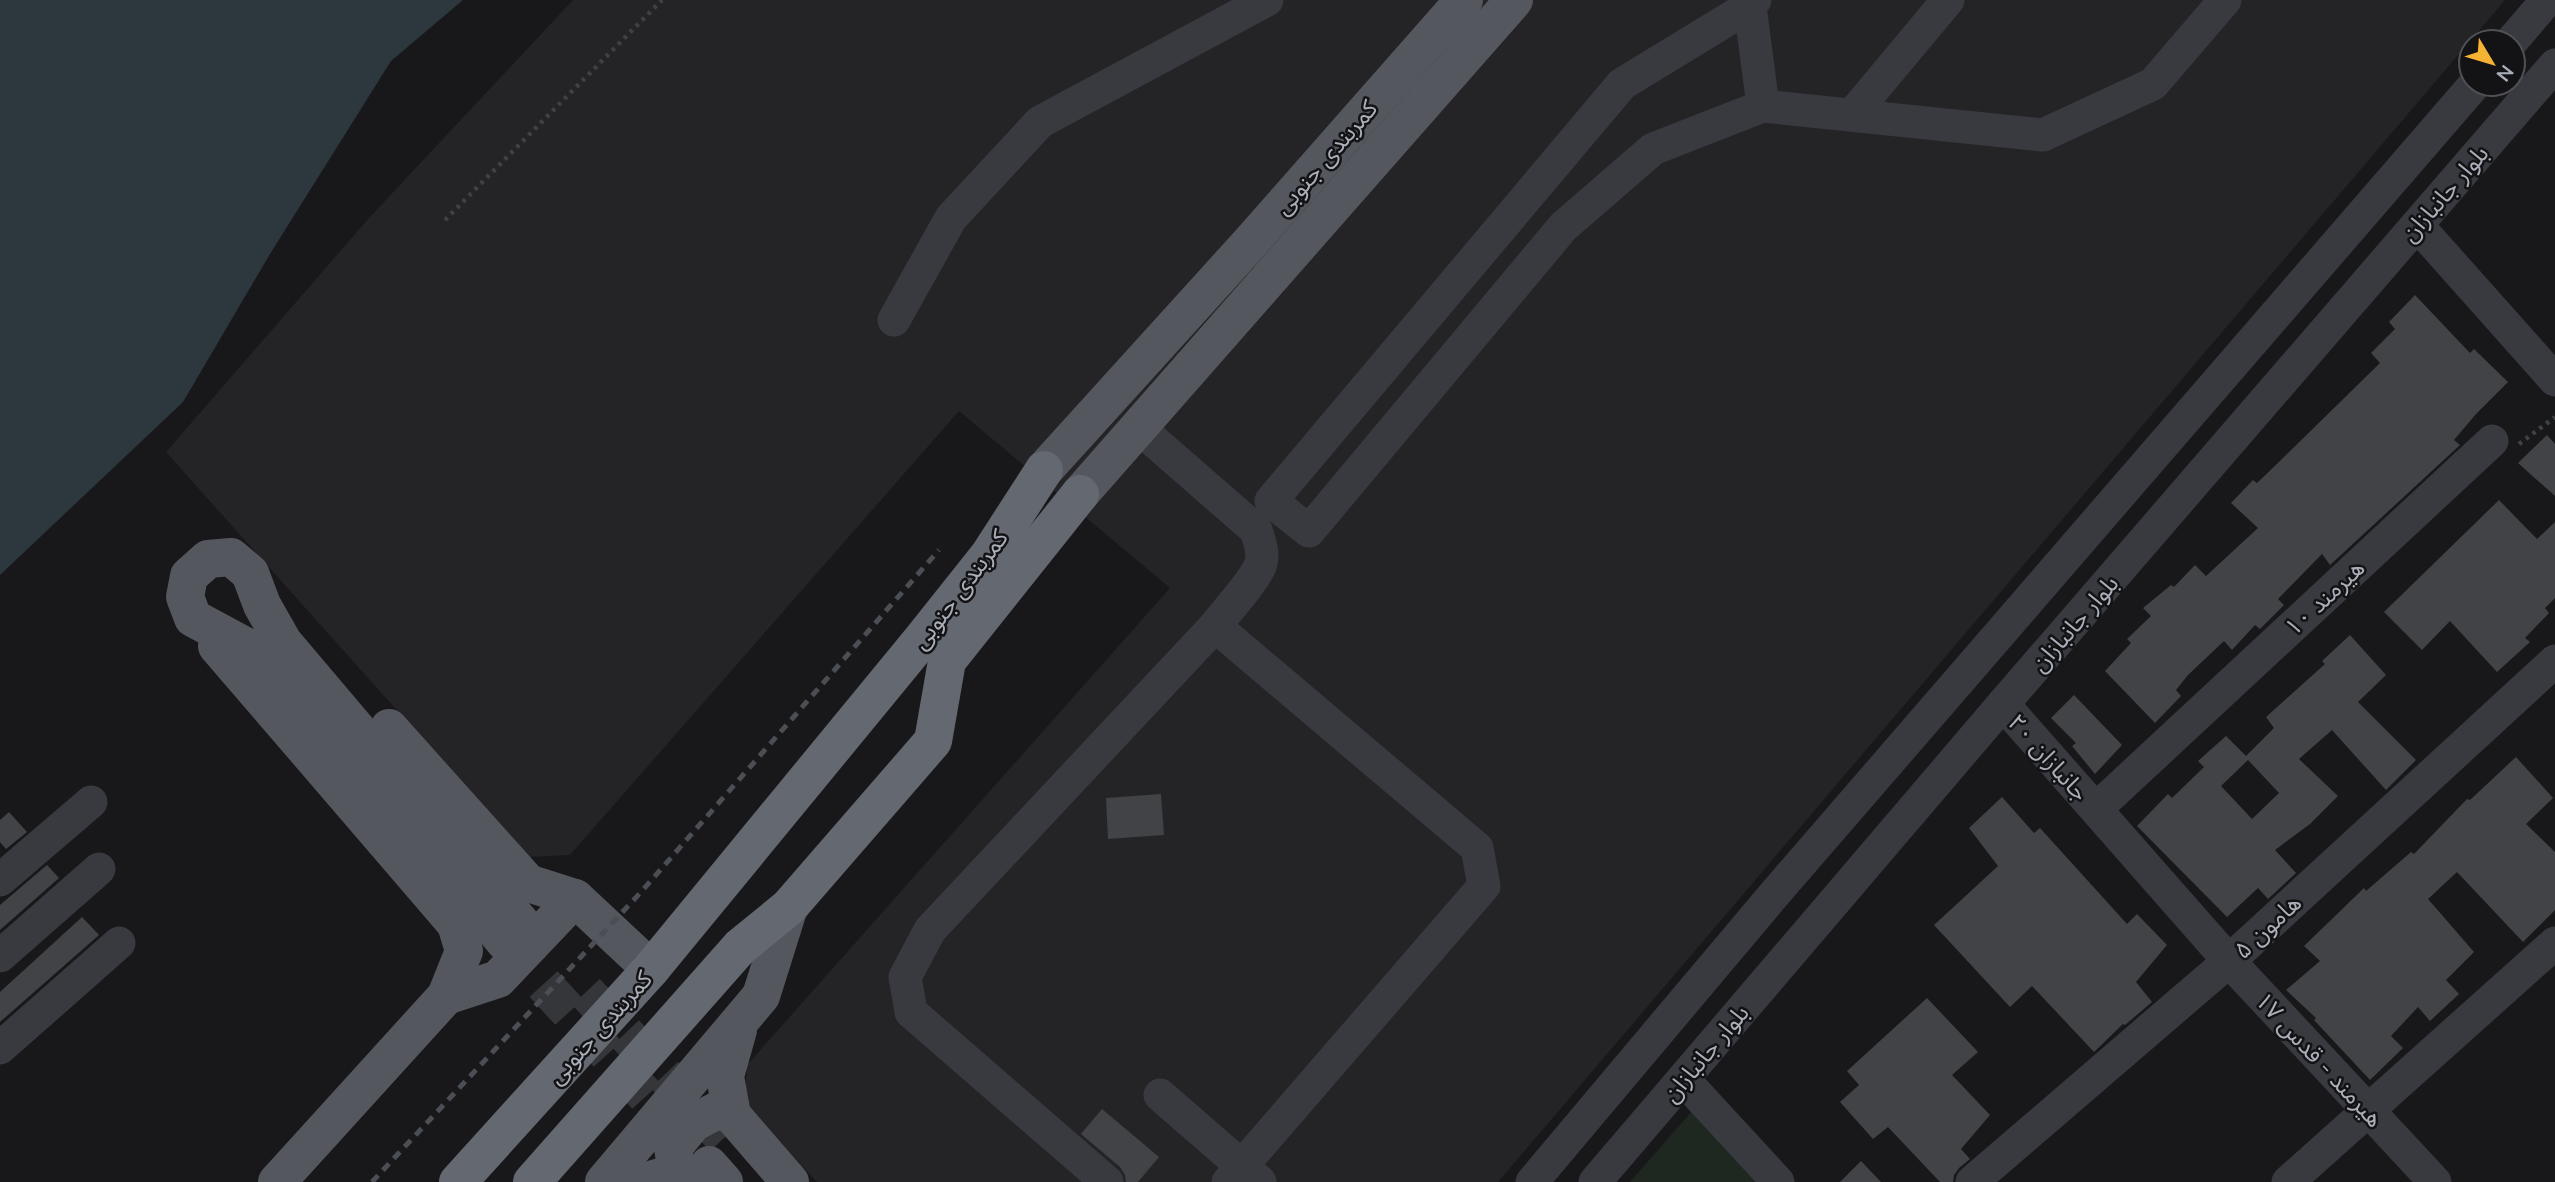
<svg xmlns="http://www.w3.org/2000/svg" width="2555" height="1182" viewBox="0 0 2555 1182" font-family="Mulish,'Noto Sans Arabic',sans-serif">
<rect width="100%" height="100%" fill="#18181a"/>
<path fill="#242427" d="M573 0H2505L1498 1182H817L745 1105 747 1065 1170 588 959 411 570 855 528 857 166 452 369 218Z"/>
<path fill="#1f2820" d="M1693 1110 1757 1182H1630Z"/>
<path fill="#2d373e" d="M0 0H463L391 61 270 254 183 402 0 575Z"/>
<g fill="#424347" fill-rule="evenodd">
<path d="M2415 295 2470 353 2474 349 2508 382 2476 414 2454 440 2460 445 2330 565 2322 554 2278 599 2284 605 2260 629 2255 625 2232 650 2224 641 2188 675 2176 690 2181 696 2155 723 2105 671 2131 643 2127 639 2151 616 2143 608 2171 585 2174 587 2195 565 2206 576 2258 528 2231 503 2253 480 2257 483 2282 459 2380 363 2371 353 2395 329 2389 322Z"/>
<path d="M2547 435 2555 444V496L2518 463Z"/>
<path d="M2499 500 2537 539 2555 522V598L2545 608 2549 613 2525 638 2530 642 2497 672 2450 621 2422 650 2384 612Z"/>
<path d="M2350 635 2386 675 2358 702 2416 760 2386 790 2332 730 2299 759 2338 796 2310 824 2275 850 2296 873 2268 899 2258 888 2227 917 2137 826 2168 794 2172 798 2204 767 2198 761 2226 736 2246 756 2274 728 2266 717 2325 664 2322 661ZM2248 760 2279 793 2252 819 2221 786Z"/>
<path d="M2074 695 2122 745 2095 774 2072 746 2076 743 2051 718Z"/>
<path d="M2516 757 2553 798 2526 824 2555 852V910L2523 942 2457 872 2428 899 2474 952 2446 980 2459 994 2430 1021 2418 1007 2391 1036 2403 1048 2370 1080 2314 1020 2316 1018 2286 990 2320 961 2304 946 2364 888 2366 891 2411 852 2414 854 2467 799 2470 800Z"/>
<path d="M1161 794 1164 835 1108 839 1106 798Z"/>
<path d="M2002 797 2034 833 2040 828 2127 924 2137 914 2167 945 2136 982 2152 1002 2125 1025 2123 1024 2094 1052 2032 986 2010 1007 1934 925 1998 866 1969 828Z"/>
<path d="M9 812 27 832 6 849 0 842V820Z"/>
<path d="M47 865 59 878 0 930V905Z"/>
<path d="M82 917 99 935 0 1022V992Z"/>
<path d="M1927 998 1978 1052 1952 1075 1990 1115 1961 1149 1970 1159 1959 1168 1954 1175 1953 1182H1940L1888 1127 1873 1139 1840 1102 1859 1085 1847 1071Z"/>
<path d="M1102 1109 1159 1157 1138 1182H1126L1125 1175 1120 1167 1081 1134Z"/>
<path d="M1861 1161 1881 1182H1840Z"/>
</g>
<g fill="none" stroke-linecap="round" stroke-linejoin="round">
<g stroke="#35363a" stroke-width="38" stroke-dasharray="38 19" stroke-linecap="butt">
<path d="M505 942 683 1136"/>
<path d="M586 992 724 1138"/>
</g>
<g stroke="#3e4146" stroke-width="4.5" stroke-dasharray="3.5 5" stroke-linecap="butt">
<path d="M445 220 662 0"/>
<path d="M2519 444 2555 417"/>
</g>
<g stroke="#383a3f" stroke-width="33">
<path d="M1755 0 1750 6 1763 106 2043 135 2153 84 2225 0"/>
<path d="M1750 6 1622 84 1271 501 1309 531 1563 227 1653 149 1763 106"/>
<path d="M2511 42 2547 0"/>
<path d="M1852 115 1948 0"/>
<path d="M2417 225 2555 380"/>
<path d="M894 320 951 218 1040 122 1267 0"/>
<path d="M1215 626 1477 848 1484 886 1228 1182"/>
<path d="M2003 704 2229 961 2435 1182"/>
<path d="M2096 809 2492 441"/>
<path d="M0 880 91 802"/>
<path d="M0 956 99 869"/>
<path d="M0 1048 119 943"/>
<path d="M1683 1079 1778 1182"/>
<path d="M1160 1095 1260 1182"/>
<path d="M1107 1182 911 1012 905 977 930 930 1215 626C1226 611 1256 580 1261 563 1264 552 1259 540 1256 530L1139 428"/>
<path d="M1532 1182 1771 898 2475 84"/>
<path d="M1595 1182 2003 704 2555 65"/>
<path d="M1972 1182 2229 961 2555 661"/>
<path d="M2288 1182 2555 943"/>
</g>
<g stroke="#54575e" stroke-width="38">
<path d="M1044 470 1249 244 1464 0"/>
<path d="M1080 494 1514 0"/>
<path d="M217 646 456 924 464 951 446 996 277 1182"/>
<path d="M389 728 528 883 575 898 651 969"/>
<path d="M505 942 282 676 245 646 193 618 185 597 189 576 208 559 231 557 250 573 262 605 283 642 521 923"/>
<path d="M446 996 498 979 575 898"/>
<path d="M738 1030 725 1076 732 1115 790 1182"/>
<path d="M709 1165 724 1182"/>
<path d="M677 1172 673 1148 693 1123 718 1110 732 1115"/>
<path d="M604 1182 761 996 789 907"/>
<path d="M644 1182 677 1172 688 1182"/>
</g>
<g stroke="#646870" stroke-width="38">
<path d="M458 1182 651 969 923 638 989 555 1044 470"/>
<path d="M532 1182 740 947 789 907 933 741 947 661 1080 494"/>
</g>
<path stroke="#4b4e54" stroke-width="5" stroke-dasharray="9 7" stroke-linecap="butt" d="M372 1182 642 891 939 550"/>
</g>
<g text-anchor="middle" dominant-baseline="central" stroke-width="5" stroke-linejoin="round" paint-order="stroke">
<g font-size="24" fill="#aaafba" stroke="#131315">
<text transform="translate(1325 157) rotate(-49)">کمربندی جنوبی</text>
<text transform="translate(2444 193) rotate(-49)">بلوار جانبازان</text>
<text transform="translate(959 589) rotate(-53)">کمربندی جنوبی</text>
<text transform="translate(2324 597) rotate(-43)">هیرمند ۱۰</text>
<text transform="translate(2074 623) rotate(-49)">بلوار جانبازان</text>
<text transform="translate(2049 757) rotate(48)">جانبازان ۲۰</text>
<text transform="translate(2267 926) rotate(-43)">هامون ۵</text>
<text transform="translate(599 1027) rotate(-48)">کمربندی جنوبی</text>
<text transform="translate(1705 1053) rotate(-50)">بلوار جانبازان</text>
<text transform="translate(2320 1059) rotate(47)">هیرمند - قدس ۱۷</text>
</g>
</g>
<g transform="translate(2492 63) rotate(128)"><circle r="33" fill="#131315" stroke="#4f5157" stroke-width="2"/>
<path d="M0-5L12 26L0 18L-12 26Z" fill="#f5b334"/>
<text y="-10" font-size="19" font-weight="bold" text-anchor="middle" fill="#aaafba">N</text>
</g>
</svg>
